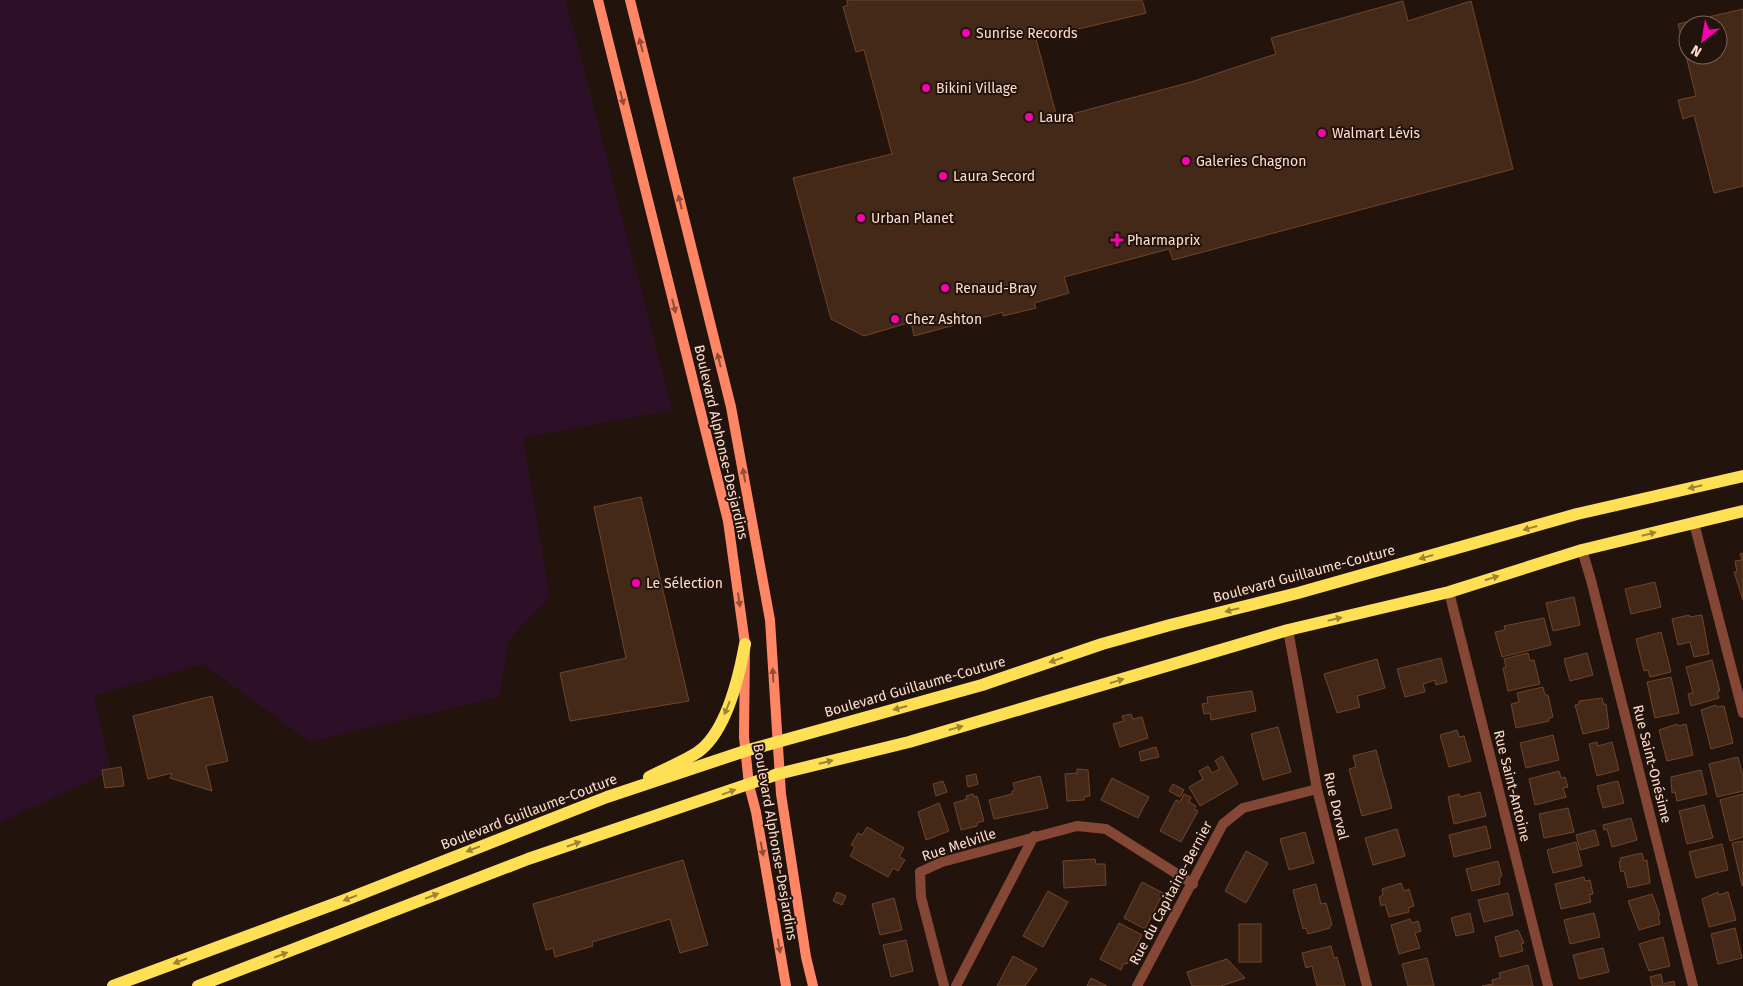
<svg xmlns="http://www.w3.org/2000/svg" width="1743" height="986" viewBox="0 0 1743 986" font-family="'Fira Sans',sans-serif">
<rect width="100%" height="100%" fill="#22140c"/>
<path fill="#2d0f28" d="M0 0H566L672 410 523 438 550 596 509 640 499 697 310 742 203 664 94 696 111 771 0 823Z"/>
<g fill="#442918" stroke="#714529" fill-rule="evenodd">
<path d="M847 0H1142L1146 13 1036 39 1057 118 1191 82 1276 54 1271 38 1403 1 1408 21 1471 1 1513 169 1173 260 1169 249 1064 277 1069 293 1034 303 1036 308 1003 316V312L914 336 911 322 864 336 831 319 793 178 892 154 864 50 856 52 843 7 848 5Z"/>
<path d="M1743 9V186L1714 193 1694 115 1683 119 1678 100 1696 96 1678 24ZM1688 25H1718V55H1688Z"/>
<path d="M641 497 689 701 570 721 560 673 626 658 594 507Z"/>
<path d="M1743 553V600L1734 572H1737L1735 561 1742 560 1740 554Z"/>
<path d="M1655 582 1661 607 1631 614 1625 589Z"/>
<path d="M1574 597 1580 625 1553 631 1546 603Z"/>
<path d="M1689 615 1690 617 1702 615 1709 654 1694 657 1690 642 1678 645 1672 619Z"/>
<path d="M1544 618 1551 645 1502 657 1495 632 1505 630 1504 626Z"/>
<path d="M1661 632 1671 672 1650 677 1648 670 1644 671 1636 639Z"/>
<path d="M1528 653 1530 661 1534 660 1540 684 1508 691 1503 668 1506 667 1504 659Z"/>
<path d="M1587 653 1593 675 1570 681 1564 659Z"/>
<path d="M1441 658 1447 682 1436 685 1435 680 1423 684 1425 692 1405 697 1397 669Z"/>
<path d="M1377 659 1385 688 1357 696 1360 707 1337 713 1324 674Z"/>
<path d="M1712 660 1720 691 1717 692 1719 698 1691 706 1688 694 1693 693 1686 667Z"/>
<path d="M1671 677 1679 713 1655 718 1647 682Z"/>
<path d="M1543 687 1545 695H1548L1553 717 1549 718V721L1516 728 1511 704 1519 702 1517 693Z"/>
<path d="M1252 691 1256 711 1211 720 1210 713 1204 714 1202 704 1208 703 1207 697Z"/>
<path d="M212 696 228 761 206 766 212 791 170 778 172 773 148 779 133 716Z"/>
<path d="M1602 698 1604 705 1606 704 1609 728 1583 734 1575 705 1579 704V701Z"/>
<path d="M1716 705 1717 707 1724 706 1733 743 1711 749 1701 710Z"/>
<path d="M1131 714 1133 719 1142 717 1148 738 1120 747 1113 724 1124 721 1122 716Z"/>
<path d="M1677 724 1678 726 1686 724 1693 755 1667 761 1659 730Z"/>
<path d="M1278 727 1291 772 1263 780 1251 734Z"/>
<path d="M1457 730 1459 737 1464 736 1471 761 1449 767 1440 735Z"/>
<path d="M1553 735 1559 760 1526 768 1520 743Z"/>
<path d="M1597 742 1598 746 1612 742 1619 770 1597 776 1589 744Z"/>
<path d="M1156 747 1159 757 1141 761 1139 752Z"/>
<path d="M1376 750 1392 808 1362 816 1349 769 1356 767 1353 756Z"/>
<path d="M1222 756 1238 784 1200 806 1189 787 1203 779 1199 771 1208 766 1212 773 1220 769 1215 761Z"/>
<path d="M1738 757 1743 777V791L1717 797 1709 764Z"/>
<path d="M121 767 124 786 105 788 102 770Z"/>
<path d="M1077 769 1088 770 1090 796 1084 797V800L1067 801 1065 774 1077 773Z"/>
<path d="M1701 770 1707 794 1677 801 1675 792 1672 793 1671 777Z"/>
<path d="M1559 771 1561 778 1565 777 1568 787 1563 788 1566 797 1535 805 1529 779Z"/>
<path d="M976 774 978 784 968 787 966 776Z"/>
<path d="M1040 776 1048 808 994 819 989 800 1012 794V791L1015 790 1013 783Z"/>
<path d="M1112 778 1149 797 1138 818 1101 800Z"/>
<path d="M943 781 947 792 936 796 933 784Z"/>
<path d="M1618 781 1624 803 1603 808 1597 786Z"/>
<path d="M1173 784 1184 790 1180 797 1169 791Z"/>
<path d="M1480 792 1486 816 1454 824 1448 797 1459 794 1460 797Z"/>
<path d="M973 794 974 797 977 796 984 821 977 823V826L961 830 954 803 967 799 966 796Z"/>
<path d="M1184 794 1191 797 1189 802 1196 806 1194 809 1198 811 1181 842 1160 831 1176 800 1180 802Z"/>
<path d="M1743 794V837L1730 841 1720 800Z"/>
<path d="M939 803 949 831 926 840 918 812Z"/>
<path d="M1704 805 1713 838 1687 844 1679 811Z"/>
<path d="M1568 808 1574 832 1544 838 1539 814Z"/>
<path d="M1631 818 1637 840 1612 847 1607 829 1604 830 1603 825Z"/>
<path d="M1486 826 1491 848 1454 857 1449 835Z"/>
<path d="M867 827 904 848 899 857 905 860 898 871 893 868 888 877 850 856 855 847 851 845 858 833 862 835Z"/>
<path d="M1397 829 1405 856 1373 865 1365 838Z"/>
<path d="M1595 830 1599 845 1580 850 1576 835Z"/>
<path d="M1305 832 1314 863 1289 870 1280 839Z"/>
<path d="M1743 841V885L1742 886 1732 843Z"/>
<path d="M1576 842 1582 866 1553 873 1547 850Z"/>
<path d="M1722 844 1728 870 1696 878 1689 852Z"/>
<path d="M1246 851 1268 863 1246 903 1225 891Z"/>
<path d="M1642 853 1644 861 1647 860 1650 883 1628 888 1624 871 1621 872 1619 862 1621 861 1620 858Z"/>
<path d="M1095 859 1096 864H1105L1106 885 1064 888 1063 861Z"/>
<path d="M683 860 708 945 680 953 670 919 592 942 593 946 555 957 553 948 546 950 533 904Z"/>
<path d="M1498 861 1502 876 1499 878 1500 884 1472 891 1466 869Z"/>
<path d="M1584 877 1585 881 1590 880 1593 894 1589 895 1591 902 1561 909 1555 884Z"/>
<path d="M1142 882 1163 893 1145 929 1124 918Z"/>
<path d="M1401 883 1404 891 1409 889 1414 906 1408 908 1409 912 1389 917 1385 904 1381 906 1379 897 1383 895 1382 889Z"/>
<path d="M1316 884 1321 904 1326 903 1332 925 1329 926 1330 928 1308 934 1306 928 1303 929 1293 890Z"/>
<path d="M1048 891 1068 902 1043 947 1023 936Z"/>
<path d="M837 892 846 896 842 905 833 901Z"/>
<path d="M1718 892 1719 895 1728 892 1736 920 1709 927 1702 899Z"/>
<path d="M1508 893 1513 915 1484 922 1478 900Z"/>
<path d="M1652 894 1660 915 1658 916 1660 924 1639 930 1628 901Z"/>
<path d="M894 898 902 930 880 935 872 904Z"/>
<path d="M1470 913 1474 932 1456 936 1451 918Z"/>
<path d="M1594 913 1600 937 1570 944 1564 920Z"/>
<path d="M1410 919 1412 923 1418 921 1421 931 1415 933 1420 948 1399 954 1391 925Z"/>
<path d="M1119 923 1142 935 1127 964 1124 963 1121 970 1100 959Z"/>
<rect x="1239" y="924" width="22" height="38"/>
<path d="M1735 928 1742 958 1718 964 1711 934Z"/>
<path d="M1518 930 1524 943 1521 944 1523 951 1500 957 1495 937Z"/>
<path d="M1663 937 1670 966 1649 971 1639 944Z"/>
<path d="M906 940 913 971 891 977 883 945Z"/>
<path d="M1331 946 1334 958 1337 957 1345 986H1317L1312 966 1306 968 1302 953Z"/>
<path d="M1603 948 1609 972 1579 979 1573 955Z"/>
<path d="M1013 956 1037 969 1025 986H997Z"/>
<path d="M1427 958 1434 986H1408L1402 964Z"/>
<path d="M1227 959 1245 978 1221 986H1192L1187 972Z"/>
<path d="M1528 965 1533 986H1482L1493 984 1492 980 1500 978 1499 973Z"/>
<path d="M1661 974 1663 984 1674 981 1675 986H1652L1650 977Z"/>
<path d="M1091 978 1107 986H1087Z"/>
</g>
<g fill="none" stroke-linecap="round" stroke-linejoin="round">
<g stroke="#844735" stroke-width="10">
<path d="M1694 523 1743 713"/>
<path d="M1582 550 1591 580 1693 986"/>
<path d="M1449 592 1548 986"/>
<path d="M1288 630 1317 789 1367 986"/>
<path d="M944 986 921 897 920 872 942 862 1077 826 1106 829 1193 884"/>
<path d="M956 986 1034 836"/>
<path d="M1137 986 1223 824 1243 808 1317 789"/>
</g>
<g stroke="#ff8665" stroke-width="10">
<path d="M598 0 728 521 745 644 744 737 749 785 756 812 786 986"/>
<path d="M630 0 731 407 770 620 781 794 806 957 813 986"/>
</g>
<g stroke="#ffe055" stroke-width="12">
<path d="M649 777C664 769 683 762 698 752 726 732 739 677 745 644"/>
<path d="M113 986 345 900 607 797 745 751 982 685 1102 644 1170 625 1298 593 1577 514 1743 476"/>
<path d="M198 986 528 859 778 774 909 742 1288 630 1449 592 1582 550 1743 511"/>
</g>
</g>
<defs><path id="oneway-solid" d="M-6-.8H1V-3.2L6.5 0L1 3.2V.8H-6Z" transform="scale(1.25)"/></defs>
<g fill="#904d38">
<use href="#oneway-solid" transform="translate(641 45) rotate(-104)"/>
<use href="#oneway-solid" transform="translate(622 98) rotate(76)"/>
<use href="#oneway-solid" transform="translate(680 202) rotate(-104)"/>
<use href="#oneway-solid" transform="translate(674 306) rotate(76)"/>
<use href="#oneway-solid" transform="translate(719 360) rotate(-104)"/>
<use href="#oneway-solid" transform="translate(744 475) rotate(-100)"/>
<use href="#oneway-solid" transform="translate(739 600) rotate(82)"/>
<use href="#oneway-solid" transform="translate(773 675) rotate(-93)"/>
<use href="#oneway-solid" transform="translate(762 849) rotate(80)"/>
<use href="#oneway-solid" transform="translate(779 946) rotate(80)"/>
</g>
<g fill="#9c8434">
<use href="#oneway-solid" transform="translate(1695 487) rotate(167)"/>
<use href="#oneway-solid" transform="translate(1530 528) rotate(164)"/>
<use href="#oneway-solid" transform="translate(1649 534) rotate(-14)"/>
<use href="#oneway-solid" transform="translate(1426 557) rotate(164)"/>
<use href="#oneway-solid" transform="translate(1492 578) rotate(-17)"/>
<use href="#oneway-solid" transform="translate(1232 610) rotate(166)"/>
<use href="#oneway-solid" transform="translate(1335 619) rotate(-13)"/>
<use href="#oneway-solid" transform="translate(1056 660) rotate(161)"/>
<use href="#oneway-solid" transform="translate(1117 681) rotate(-17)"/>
<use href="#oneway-solid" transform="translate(727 708) rotate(112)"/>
<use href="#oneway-solid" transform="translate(900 708) rotate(165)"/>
<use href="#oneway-solid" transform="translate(956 728) rotate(-16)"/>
<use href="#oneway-solid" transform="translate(826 762) rotate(-14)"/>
<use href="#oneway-solid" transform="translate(729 792) rotate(-20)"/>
<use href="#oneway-solid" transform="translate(574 844) rotate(-19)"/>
<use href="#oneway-solid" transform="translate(473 849) rotate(159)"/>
<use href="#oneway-solid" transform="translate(432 896) rotate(-21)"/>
<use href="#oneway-solid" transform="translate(350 898) rotate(159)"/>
<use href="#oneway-solid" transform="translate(281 955) rotate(-21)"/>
<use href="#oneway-solid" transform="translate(180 961) rotate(159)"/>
</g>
<g fill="#f900b1" stroke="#22140c" stroke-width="2">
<circle cx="966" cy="33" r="5"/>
<circle cx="926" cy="88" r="5"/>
<circle cx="1029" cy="117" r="5"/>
<circle cx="1322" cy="133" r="5"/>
<circle cx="1186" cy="161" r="5"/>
<circle cx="943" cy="176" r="5"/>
<circle cx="861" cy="218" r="5"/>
<path d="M1114.5 232.5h5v5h5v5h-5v5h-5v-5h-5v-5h5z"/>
<circle cx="945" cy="288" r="5"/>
<circle cx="895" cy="319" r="5"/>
<circle cx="636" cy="583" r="5"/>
</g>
<g text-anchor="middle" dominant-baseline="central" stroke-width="4" stroke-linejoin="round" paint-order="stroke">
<g font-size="14" fill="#ffddce" stroke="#22140c" text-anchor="start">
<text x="976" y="33">Sunrise Records</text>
<text x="936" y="88">Bikini Village</text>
<text x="1039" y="117">Laura</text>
<text x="1332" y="133">Walmart Lévis</text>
<text x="1196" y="161">Galeries Chagnon</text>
<text x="953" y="176">Laura Secord</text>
<text x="871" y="218">Urban Planet</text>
<text x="1127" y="240">Pharmaprix</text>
<text x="955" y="288">Renaud-Bray</text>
<text x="905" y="319">Chez Ashton</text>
<text x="646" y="583">Le Sélection</text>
</g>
<g font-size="14" fill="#ffddce" stroke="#22140c">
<text transform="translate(721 442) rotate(77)">Boulevard Alphonse-Desjardins</text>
<text transform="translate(1304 574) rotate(-15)">Boulevard Guillaume-Couture</text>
<text transform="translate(915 687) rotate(-16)">Boulevard Guillaume-Couture</text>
<text transform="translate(1652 764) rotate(76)">Rue Saint-Onésime</text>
<text transform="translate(1512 786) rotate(76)">Rue Saint-Antoine</text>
<text transform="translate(1336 806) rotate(77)">Rue Dorval</text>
<text transform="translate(529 812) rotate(-21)">Boulevard Guillaume-Couture</text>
<text transform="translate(775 842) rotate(80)">Boulevard Alphonse-Desjardins</text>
<text transform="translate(959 845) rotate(-18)">Rue Melville</text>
<text transform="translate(1171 893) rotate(-62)">Rue du Capitaine-Bernier</text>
</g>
</g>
<g transform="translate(1703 40) rotate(211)"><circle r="24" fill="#22140c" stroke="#7a645a"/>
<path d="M0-4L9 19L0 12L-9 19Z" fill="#f900b1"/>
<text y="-8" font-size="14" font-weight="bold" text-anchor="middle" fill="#ffddce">N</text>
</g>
</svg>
